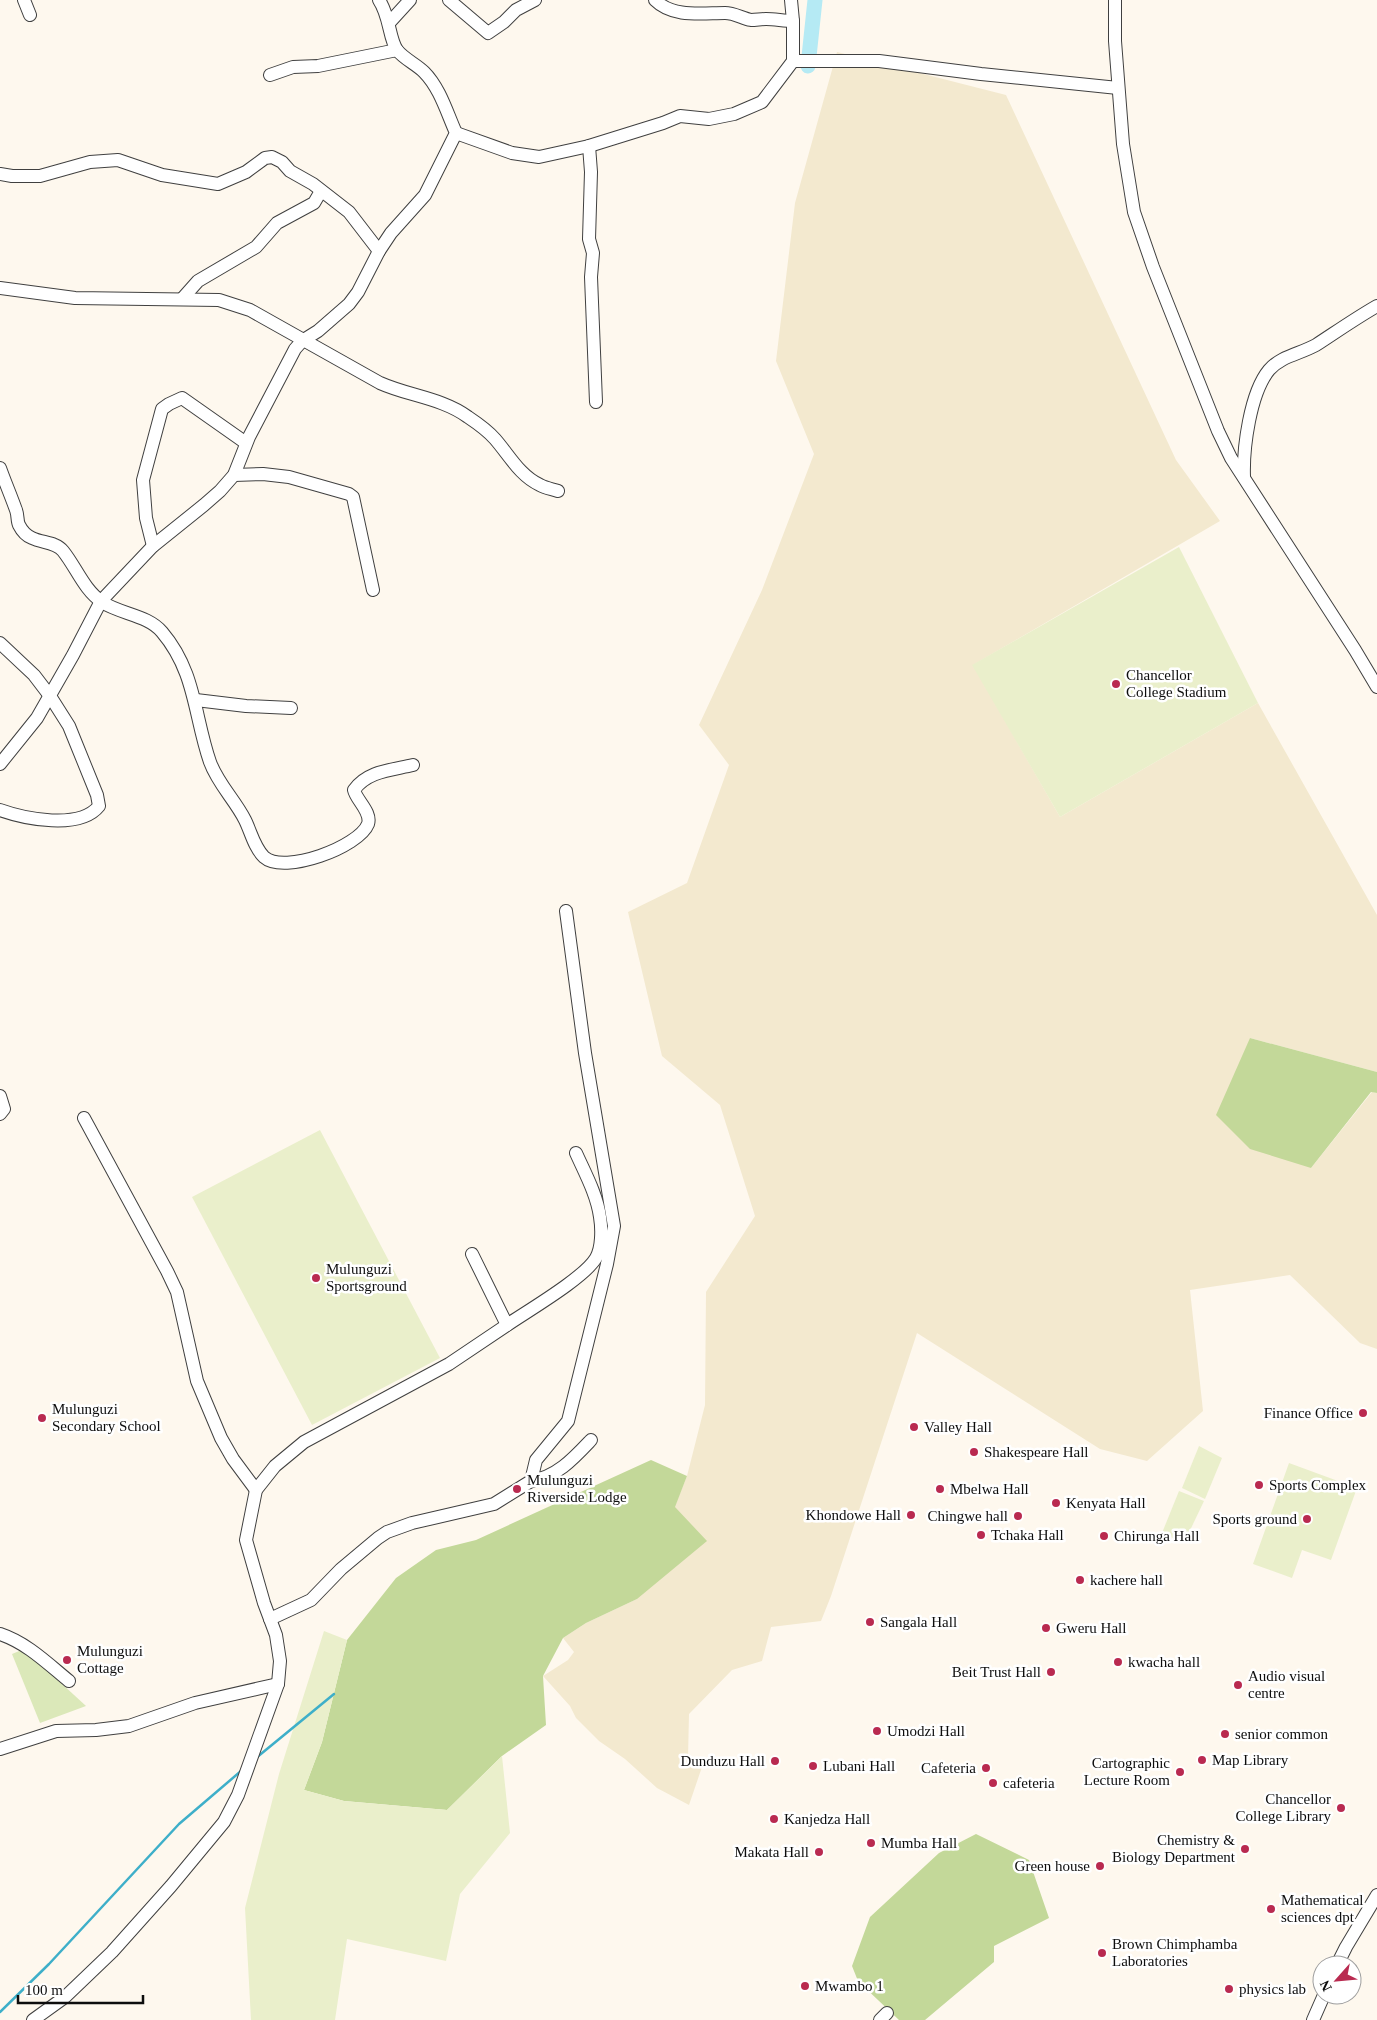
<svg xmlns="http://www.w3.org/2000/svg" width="1377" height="2020" viewBox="0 0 1377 2020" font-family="Georgia,serif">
<rect width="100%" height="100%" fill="#fef8ee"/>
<path fill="#f3e9cf" d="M837 52 1006 95 1176 460 1220 521 973 665 1060 817 1258 703 1377 915V1072L1250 1038 1311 1168 1372 1092 1377 1093V1349L1360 1343 1290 1275 1190 1290 1203 1411 1147 1461 1100 1449 917 1333 831 1596 821 1621 771 1627 762 1661 732 1670 689 1714 688 1758 703 1764 689 1805 657 1788 625 1759 599 1741 576 1718 570 1706 543 1676 568 1660 574 1652 563 1638 586 1623 637 1599 687 1476 705 1405 706 1292 755 1216 720 1105 662 1056 628 912 687 883 729 765 699 725 762 590 814 454 776 361 795 203Z"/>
<path fill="#dbe8b9" d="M24 1649 86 1706 40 1723 12 1654Z"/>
<g fill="#c3d899">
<path d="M1250 1038 1377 1072V1093L1371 1092 1311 1168 1250 1149 1216 1115Z"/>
<path d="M651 1460 687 1476 675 1507 707 1541 637 1599 586 1623 563 1638 543 1676 546 1725 502 1756 447 1810 344 1801 304 1790 322 1742 347 1640 396 1578 436 1550 476 1540Z"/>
<path d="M976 1834 1029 1860 1049 1918 994 1946V1962L925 2020H899L858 1981 852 1966 870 1917 939 1853Z"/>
</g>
<g fill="#eaefcb">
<path d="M1179 547 1258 703 1060 817 972 665Z"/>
<path d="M320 1130 440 1358 312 1425 192 1197Z"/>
<path d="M1199 1446 1222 1458 1205 1499 1182 1488Z"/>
<path d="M1289 1463 1357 1488 1331 1560 1302 1550 1292 1578 1253 1564Z"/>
<path d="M1179 1491 1204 1501 1184 1543 1162 1533Z"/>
<path d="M324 1631 347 1640 322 1742 304 1790 344 1801 447 1810 502 1756 510 1833 460 1894 446 1961 347 1939 335 2020H251L245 1908 279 1774Z"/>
</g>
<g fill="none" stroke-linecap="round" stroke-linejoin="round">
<g stroke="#3eafc9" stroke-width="2.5">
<path d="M256 1758 334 1694"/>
<path d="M0 2012 49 1964 179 1824 241 1771"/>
</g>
<path stroke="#b5eaf4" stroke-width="15" d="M808 66 815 0"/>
<defs>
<g id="minor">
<path d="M24 0 30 15"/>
<path d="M449 0 488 33 504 22 516 10 535 0"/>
<path d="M655 0C673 18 702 13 725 13 734 13 742 18 751 20 756 20 761 19 766 19 775 19 784 21 793 21"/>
<path d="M1115 0V41L1123 144 1134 212 1153 267 1218 431 1231 458 1355 650 1377 687"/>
<path d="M389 23 410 0"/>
<path d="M793 61H879L981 74 1118 88"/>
<path d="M270 75 293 67 318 66 397 50"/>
<path d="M456 133 512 153 539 157 589 146 663 123 680 116 709 119 734 114 762 102 793 61V21L791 0"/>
<path d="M589 146 591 172 589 239 593 253 591 277 596 402"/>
<path d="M0 174 12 176H40L90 162 118 160 162 175 218 184 246 172 265 158 272 157 282 162 290 171 313 184 349 212 379 251"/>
<path d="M0 288 75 298 219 300 250 310 380 383C409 396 442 398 468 417 477 423 488 431 495 439 509 455 520 476 540 485 545 488 552 489 558 491"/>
<path d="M182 299 198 281 256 247 277 223 314 203 321 191"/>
<path d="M0 468C5 482 11 496 16 510 18 515 17 521 19 525 22 531 27 536 32 538 42 543 56 542 63 551 76 567 84 590 102 602 120 614 148 615 162 632 196 672 194 716 210 762 218 784 235 800 245 820 251 832 254 847 264 857 284 875 359 847 368 824 372 812 356 800 354 790 367 771 392 770 413 765"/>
<path d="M234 475 263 474 289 477 349 494 353 497 373 590"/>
<path d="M1244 477C1243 448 1250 393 1269 370 1281 356 1300 354 1316 345 1336 332 1356 318 1377 306"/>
<path d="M153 546 146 518 143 480 162 409 169 404 182 398 246 443"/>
<path d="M0 643 34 675 50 696 69 726 97 795 99 806C80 830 25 819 0 810"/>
<path d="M196 700 246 706 291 708"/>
<path d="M0 764 37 718 73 655 101 601 153 546 204 505 220 491 234 475 249 437 295 349 302 341 318 331 349 304 358 292 379 251 391 233 425 195 456 133C447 113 440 88 424 72 416 64 404 59 397 50 389 39 390 16 379 0"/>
<path d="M0 1096 4 1109 0 1114"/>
<path d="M84 1118 167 1271 177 1292 197 1381 221 1438 233 1459 256 1490"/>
<path d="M507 1325C529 1310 584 1278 596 1258 602 1248 602 1229 600 1217 597 1195 585 1173 576 1153"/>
<path d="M531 1481C557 1477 574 1458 591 1440"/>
<path d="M270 1619 311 1600 341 1569 378 1538 387 1532 412 1523 494 1504 531 1481 536 1460 568 1421 607 1264 614 1226 585 1053 566 911"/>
<path d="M0 1634C27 1643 47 1663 69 1681"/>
<path d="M0 1749 56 1731 96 1730 129 1726 195 1703 278 1684"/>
<path d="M1337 1965 1346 1947 1377 1895"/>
<path d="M33 2020 65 1997 112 1952 171 1886 224 1822 238 1795 278 1684 280 1661 276 1635 264 1603 246 1540 256 1490 275 1466 304 1442 449 1364 507 1325 472 1254"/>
<path d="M880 2020 887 2013"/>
<path d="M1313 2020 1324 1995"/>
</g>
</defs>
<use href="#minor" stroke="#404040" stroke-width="14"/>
<use href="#minor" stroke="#fff" stroke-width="12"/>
</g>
<g fill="#b92a50" stroke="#fff" stroke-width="2">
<circle cx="1116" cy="684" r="5"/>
<circle cx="316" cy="1278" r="5"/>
<circle cx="1363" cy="1413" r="5"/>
<circle cx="42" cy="1418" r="5"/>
<circle cx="914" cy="1427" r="5"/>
<circle cx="974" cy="1452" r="5"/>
<circle cx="1259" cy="1485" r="5"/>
<circle cx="517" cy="1489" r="5"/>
<circle cx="940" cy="1489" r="5"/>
<circle cx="1056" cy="1503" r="5"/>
<circle cx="911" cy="1515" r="5"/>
<circle cx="1018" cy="1516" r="5"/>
<circle cx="1307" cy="1519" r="5"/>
<circle cx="981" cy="1535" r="5"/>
<circle cx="1104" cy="1536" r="5"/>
<circle cx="1080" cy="1580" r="5"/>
<circle cx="870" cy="1622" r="5"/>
<circle cx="1046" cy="1628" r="5"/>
<circle cx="67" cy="1660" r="5"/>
<circle cx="1118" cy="1662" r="5"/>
<circle cx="1051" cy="1672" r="5"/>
<circle cx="1238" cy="1685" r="5"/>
<circle cx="877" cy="1731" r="5"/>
<circle cx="1225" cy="1734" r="5"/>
<circle cx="1202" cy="1760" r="5"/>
<circle cx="775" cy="1761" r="5"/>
<circle cx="813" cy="1766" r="5"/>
<circle cx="986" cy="1768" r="5"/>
<circle cx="1180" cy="1772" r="5"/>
<circle cx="993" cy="1783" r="5"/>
<circle cx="1341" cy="1808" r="5"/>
<circle cx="774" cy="1819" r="5"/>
<circle cx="871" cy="1843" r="5"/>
<circle cx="1245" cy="1849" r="5"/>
<circle cx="819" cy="1852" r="5"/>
<circle cx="1100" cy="1866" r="5"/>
<circle cx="1271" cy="1909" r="5"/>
<circle cx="1102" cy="1953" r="5"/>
<circle cx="805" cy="1986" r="5"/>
<circle cx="1229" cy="1989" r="5"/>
</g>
<g text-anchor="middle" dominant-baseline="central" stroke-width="5" stroke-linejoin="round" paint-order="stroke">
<g font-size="15" fill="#0d0d0d" stroke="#fff" text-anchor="start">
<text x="1126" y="675">Chancellor<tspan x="1126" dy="17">College Stadium</tspan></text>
<text x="326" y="1269">Mulunguzi<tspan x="326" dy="17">Sportsground</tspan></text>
<text x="52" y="1409">Mulunguzi<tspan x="52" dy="17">Secondary School</tspan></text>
<text x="1353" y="1413" text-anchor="end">Finance Office</text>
<text x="924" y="1427">Valley Hall</text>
<text x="984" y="1452">Shakespeare Hall</text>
<text x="527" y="1480">Mulunguzi<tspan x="527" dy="17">Riverside Lodge</tspan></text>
<text x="1269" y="1485">Sports Complex</text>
<text x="950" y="1489">Mbelwa Hall</text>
<text x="1066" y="1503">Kenyata Hall</text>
<text x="901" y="1515" text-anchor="end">Khondowe Hall</text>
<text x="1008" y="1516" text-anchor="end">Chingwe hall</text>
<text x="1297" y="1519" text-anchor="end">Sports ground</text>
<text x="991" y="1535">Tchaka Hall</text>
<text x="1114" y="1536">Chirunga Hall</text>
<text x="1090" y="1580">kachere hall</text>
<text x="880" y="1622">Sangala Hall</text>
<text x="1056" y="1628">Gweru Hall</text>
<text x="77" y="1651">Mulunguzi<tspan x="77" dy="17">Cottage</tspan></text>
<text x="1128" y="1662">kwacha hall</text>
<text x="1041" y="1672" text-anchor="end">Beit Trust Hall</text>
<text x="1248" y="1676">Audio visual<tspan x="1248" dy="17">centre</tspan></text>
<text x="887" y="1731">Umodzi Hall</text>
<text x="1235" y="1734">senior common</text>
<text x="1212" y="1760">Map Library</text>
<text x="765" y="1761" text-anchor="end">Dunduzu Hall</text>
<text x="1170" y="1763" text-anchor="end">Cartographic<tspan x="1170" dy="17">Lecture Room</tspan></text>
<text x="823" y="1766">Lubani Hall</text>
<text x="976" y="1768" text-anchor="end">Cafeteria</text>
<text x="1003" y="1783">cafeteria</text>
<text x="1331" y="1799" text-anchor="end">Chancellor<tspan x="1331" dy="17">College Library</tspan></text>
<text x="784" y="1819">Kanjedza Hall</text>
<text x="1235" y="1840" text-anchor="end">Chemistry &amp;<tspan x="1235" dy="17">Biology Department</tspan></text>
<text x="881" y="1843">Mumba Hall</text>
<text x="809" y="1852" text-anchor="end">Makata Hall</text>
<text x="1090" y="1866" text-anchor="end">Green house</text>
<text x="1281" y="1900">Mathematical<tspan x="1281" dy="17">sciences dpt</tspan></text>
<text x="1112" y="1944">Brown Chimphamba<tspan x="1112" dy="17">Laboratories</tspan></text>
<text x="815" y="1986">Mwambo 1</text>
<text x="1239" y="1989">physics lab</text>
</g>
</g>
<g transform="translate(1337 1980) rotate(243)"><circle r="24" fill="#ffffff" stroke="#9e9e9e"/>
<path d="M0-4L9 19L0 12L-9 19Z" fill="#b92a50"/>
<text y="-8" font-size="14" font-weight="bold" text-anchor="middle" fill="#0d0d0d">N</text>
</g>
<path d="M18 1995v8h125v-8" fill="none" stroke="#0d0d0d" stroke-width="2.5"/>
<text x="25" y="1995" font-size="15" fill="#0d0d0d" stroke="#ffffff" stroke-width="4" paint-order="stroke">100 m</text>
</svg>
